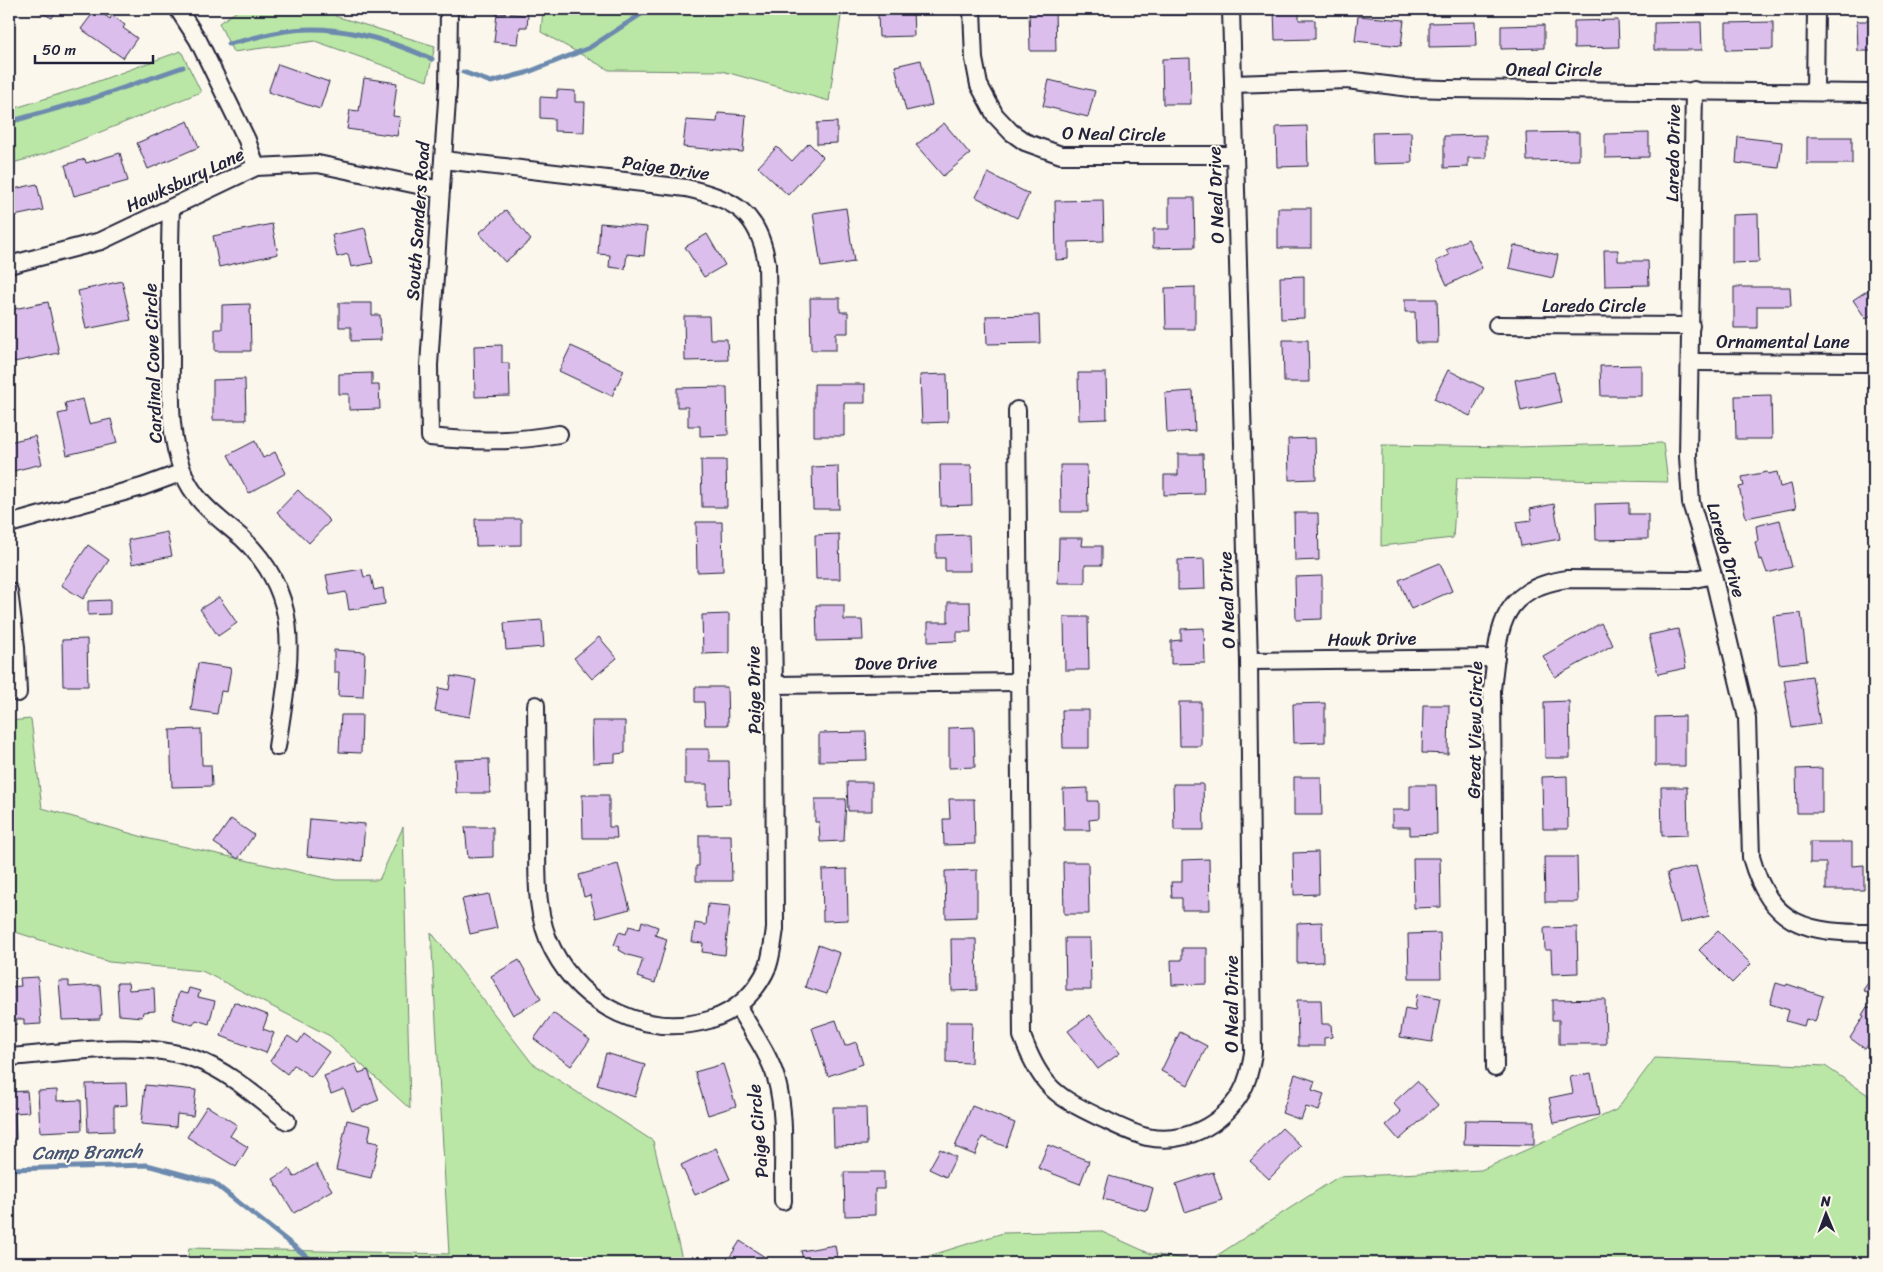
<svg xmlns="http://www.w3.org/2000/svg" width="1883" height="1272" viewBox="0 0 1883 1272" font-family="Sriracha,sans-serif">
<rect width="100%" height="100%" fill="#fbf7ec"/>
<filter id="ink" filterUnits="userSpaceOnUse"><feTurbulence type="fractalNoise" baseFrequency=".02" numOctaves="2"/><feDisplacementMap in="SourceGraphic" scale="10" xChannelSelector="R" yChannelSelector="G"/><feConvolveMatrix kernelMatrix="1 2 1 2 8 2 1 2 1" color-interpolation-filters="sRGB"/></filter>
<g filter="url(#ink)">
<g fill="#bae7a5" stroke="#6e8470">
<path d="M240 9H335V16L435 46 427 81 315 41 233 52 219 23Z"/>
<path d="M543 9H842L829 101 722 71 609 70 541 32Z"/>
<path d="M181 51 201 92 45 154 9 164V110L79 88Z"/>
<path d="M1663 443 1668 482 1457 478 1453 538 1381 546 1382 445 1515 447Z"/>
<path d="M31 719 42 808 150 839 335 880H379L403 827 410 1109 330 1036 202 971 109 962 9 930V721Z"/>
<path d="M431 932 532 1063 653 1141 683 1263H187L189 1248 449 1254Z"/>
<path d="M1655 1058 1825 1066 1874 1099V1263H906L1003 1233 1100 1231 1151 1254 1207 1262 1338 1177 1481 1170 1616 1110Z"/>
</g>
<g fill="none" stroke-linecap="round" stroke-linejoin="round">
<g stroke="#6c8aae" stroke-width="5">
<path d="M228 44C247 40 266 34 285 31 335 23 386 39 432 59"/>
<path d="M463 72 491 82 526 73 589 48 649 9"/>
<path d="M9 122 94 98 183 67"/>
<path d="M9 1169 147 1165 214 1183 315 1263"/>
</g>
</g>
<g fill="#dbbeeb" stroke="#22223b">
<path d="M34 9H57L52 18Z"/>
<path d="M96 9 110 19 112 15 125 25 123 28 137 38 123 58 81 29Z"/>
<path d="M889 9H913L914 36 879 37 878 14H889Z"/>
<path d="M1029 9H1055L1056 51H1030Z"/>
<rect x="1158" y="9" width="31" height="6"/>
<path d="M1274 9H1299V20H1315V39L1275 40Z"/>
<path d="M497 13 528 15 527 27H520L518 44 494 42Z"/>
<path d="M1358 16 1404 20 1401 46 1355 41Z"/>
<path d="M1618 20 1619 47 1574 48V21Z"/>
<path d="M1857 21H1874V51H1858Z"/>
<path d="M1475 22 1476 46 1429 47V23Z"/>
<path d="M1701 22 1702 50H1654V23Z"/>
<path d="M1773 22V49L1726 50V23Z"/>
<path d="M1544 25V48L1501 49V26Z"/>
<path d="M1190 58 1191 104H1163L1162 59Z"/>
<path d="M921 60 932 105 906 111 895 66Z"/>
<path d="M278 64 329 82 320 109 268 92Z"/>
<path d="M364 78 397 83 393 116 400 117 397 136 347 129 350 110 359 111Z"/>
<path d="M1049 80 1095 91 1088 117 1043 106Z"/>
<path d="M557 90 575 91V102H585L584 132 554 131V119L540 118V97L557 98Z"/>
<path d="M718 113 746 115 743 152 683 147 686 120 717 122Z"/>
<path d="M188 121 199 147 148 169 137 143Z"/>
<path d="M837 122V143L817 144V123Z"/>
<path d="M944 123 970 154 943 176 916 145Z"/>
<path d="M1307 126 1308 166 1277 167 1276 127Z"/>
<path d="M1411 132 1412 163 1373 164 1372 133Z"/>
<path d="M1579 132V160L1527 161 1526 133Z"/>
<path d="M1649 133V157L1605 158V134Z"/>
<path d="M1486 135V158H1468V167L1444 168V136Z"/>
<path d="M1738 137 1782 142 1779 168 1736 163Z"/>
<rect x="1807" y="137" width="45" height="27"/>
<path d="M809 143 823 157 788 195 758 167 777 147 792 161Z"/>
<path d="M120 153 128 181 74 196 65 165 85 159 86 163Z"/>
<path d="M988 173 1029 194 1017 218 976 197Z"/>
<path d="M37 184 43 210 9 217V190Z"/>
<path d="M1169 198H1194L1195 247 1153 248V229H1169Z"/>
<path d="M1103 200 1104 241 1069 242V259L1056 260 1055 201Z"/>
<path d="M846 208 854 262 821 267 813 213Z"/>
<rect x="1278" y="208" width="33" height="40"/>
<path d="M506 210 531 240 505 262 479 233Z"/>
<path d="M1758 214 1759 262 1732 263V215Z"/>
<path d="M600 223 647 227 644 256 627 254 625 269 609 267 610 255 598 254Z"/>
<path d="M272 224 278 254 219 267 213 236Z"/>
<path d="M365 228 373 263 351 267 348 254 337 257 332 235Z"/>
<path d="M707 234 725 265 704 277 685 247Z"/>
<path d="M1468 239 1482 268 1447 285 1436 261 1449 255 1446 250Z"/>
<path d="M1514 245 1558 255 1553 278 1509 268Z"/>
<path d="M1604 250H1618V261H1648L1649 285 1605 286Z"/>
<path d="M1304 276V318L1281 319 1280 277Z"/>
<path d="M122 281 131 320 86 329 78 291Z"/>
<path d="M1874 286V313L1866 319 1853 300Z"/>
<path d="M1195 287V329H1166L1165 288Z"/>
<path d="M1734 287H1790L1791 306H1757V328H1734Z"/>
<path d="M810 298H840V312H848V333H836V350H811Z"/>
<path d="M1405 299H1437L1438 343H1416L1415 312H1405Z"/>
<path d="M48 302 59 353 14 362 9 338V310Z"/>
<path d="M339 303H372V315H380L381 340 351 341V327H339Z"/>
<path d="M250 304 251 351H215V329H222V305Z"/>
<path d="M1039 315 1040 343 987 344 986 316Z"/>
<path d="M684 316H709L710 339H727L728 360 685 361Z"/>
<path d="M1283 340H1308L1309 382H1284Z"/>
<path d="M502 345V363H509L510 396 475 397 474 346Z"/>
<path d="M571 346 624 370 612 396 559 371Z"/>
<path d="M1641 365V396H1601L1600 366Z"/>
<path d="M1448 370 1484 388 1470 416 1434 399Z"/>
<path d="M1554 372 1561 402 1521 411 1515 380Z"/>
<path d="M372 373V385H379L380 409 349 410V394H339V374Z"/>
<path d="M1078 373H1106L1107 419 1079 420Z"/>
<path d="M947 374 948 422 922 423 920 375Z"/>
<path d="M245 379 246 420H213V380Z"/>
<path d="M814 384H865V403H844V436H814Z"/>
<path d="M727 387 728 435 700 436V426H688V407H677V388Z"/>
<path d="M1193 391 1195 431 1167 433 1165 393Z"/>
<path d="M1771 395 1772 439H1736L1735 396Z"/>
<path d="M83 399 89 424 111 419 117 443 67 455 58 414 67 412 65 403Z"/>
<path d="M35 436 42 464 9 472V442Z"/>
<path d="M1315 438 1316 479 1289 480 1288 439Z"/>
<path d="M255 441 263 458 275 452 286 473 249 493 228 455Z"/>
<path d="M1178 454H1203L1204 494 1164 495V475H1178Z"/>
<path d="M701 460H726L727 507H702Z"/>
<path d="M940 465H971L972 505 941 506Z"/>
<path d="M1060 465H1087L1088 512H1061Z"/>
<path d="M838 466 839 509H813L812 467Z"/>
<path d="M1767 472 1768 474 1777 472 1780 487 1791 484 1796 508 1746 518 1739 487 1744 486 1742 477Z"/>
<path d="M298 490 330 521 309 543 277 512Z"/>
<path d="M1629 503V514H1648V539L1596 540 1595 504Z"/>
<path d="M1554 504 1560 539 1521 546 1516 522 1532 520 1530 509Z"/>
<path d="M1294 513H1318L1319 560 1295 561Z"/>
<path d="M475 519H521V545L476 546Z"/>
<path d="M1780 520 1792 567 1767 573 1762 559 1759 560 1755 542 1758 541 1756 526Z"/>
<path d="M696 522H722L723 571 697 572Z"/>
<path d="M167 532 172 556 132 564 128 540Z"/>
<path d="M839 534 840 579H816L815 535Z"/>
<path d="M969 535 970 571H945V558H936V536Z"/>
<path d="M1059 538H1083L1082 546H1102V565H1085V583H1058Z"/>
<path d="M88 545 109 560 83 599 61 585Z"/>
<path d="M1204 559 1205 589 1178 590V560Z"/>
<path d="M1440 563 1452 591 1411 609 1399 580Z"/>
<path d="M362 569 364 577 371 576 374 590 383 588 385 604 349 610 346 592 330 595 326 575Z"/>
<path d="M1322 576V619L1296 620 1295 577Z"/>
<path d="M219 597 237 623 218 636 200 609Z"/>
<path d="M110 600V614L88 615V601Z"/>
<path d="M948 602H970L971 632H957V641L928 642V622H948Z"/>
<path d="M816 605H844V620H862L863 640 817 641Z"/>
<path d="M1801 613 1807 661 1779 664 1773 616Z"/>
<path d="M729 614V653L703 654 702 615Z"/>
<path d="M1064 617H1088L1089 670H1065Z"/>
<path d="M542 620 544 647 506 650 504 623Z"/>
<path d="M1601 623 1613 645 1555 677 1543 656Z"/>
<path d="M1204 628 1205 663 1171 664V641L1181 640V629Z"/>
<path d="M1678 629 1686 668 1658 674 1649 635Z"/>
<path d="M599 637 617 658 592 679 574 658Z"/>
<path d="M87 639 88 686H63L62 640Z"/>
<path d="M334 650 365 652 363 697 338 696 339 672H334Z"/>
<path d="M198 663 231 668 227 692 221 691 217 714 191 710Z"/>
<path d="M451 676 476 680 470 717 435 711 439 688 449 690Z"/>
<path d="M1812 676 1820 724 1792 728 1784 680Z"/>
<path d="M695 687H727L728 725H705L704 702H695Z"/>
<path d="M1569 701 1570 758H1545L1544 702Z"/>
<path d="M1179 702H1201V746H1180Z"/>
<path d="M1325 703V742L1294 743 1293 704Z"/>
<path d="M1423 705H1449L1448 754 1422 753Z"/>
<path d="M1062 710H1089V748H1063Z"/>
<path d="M341 715H362L361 753 339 752Z"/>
<path d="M1685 716V766H1655V717Z"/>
<path d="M592 721H625V753L615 754V762L593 763Z"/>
<path d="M974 727 975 767 949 768V728Z"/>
<path d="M201 729 202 765H211L212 786 172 787 170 730Z"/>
<path d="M866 732 867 760 819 761V733Z"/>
<path d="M685 749H709V761H729L730 804 707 805V784H685Z"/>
<path d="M489 759 490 793H456L455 760Z"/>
<path d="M1822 768V813H1797L1796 769Z"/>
<path d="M1567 776 1568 829H1543L1542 777Z"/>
<path d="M1294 777H1321L1322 815H1294Z"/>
<path d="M847 782H872V811H848Z"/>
<path d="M1173 784H1203L1204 830H1174Z"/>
<path d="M1410 785H1436L1437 834 1410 835V827H1392V810H1410Z"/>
<path d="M1661 787H1687L1688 835 1662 836Z"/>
<path d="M1088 788V801H1098V819L1089 820 1090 830H1064L1063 789Z"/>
<path d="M582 795H609V827H616L617 838H583Z"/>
<path d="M815 799H846L844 841 820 842 819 822H815Z"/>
<path d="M949 799H974L975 844 944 845 943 819H950Z"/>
<path d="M231 819 254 835 238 859 214 843Z"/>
<path d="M310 819 365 824 362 861 307 856Z"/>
<path d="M465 827H493V857L468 858Z"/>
<path d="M699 835H731L732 881H696V866H699Z"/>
<path d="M1810 842H1852V866L1864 865V890H1826V863H1810Z"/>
<path d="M1318 852 1319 894 1294 895 1293 853Z"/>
<path d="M1544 857H1577L1578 902H1545Z"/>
<path d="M1413 858H1440L1441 907 1414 908Z"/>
<path d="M1209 859 1210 910H1182V898H1172L1171 882H1182V860Z"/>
<path d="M1063 862H1088L1089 914H1064Z"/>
<path d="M618 864 630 909 596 918 590 895 584 897 579 875Z"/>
<path d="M1696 866 1709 916 1680 923 1667 873Z"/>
<path d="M847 869 848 920 823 921 822 870Z"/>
<path d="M977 870V917L946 918 945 871Z"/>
<path d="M489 894 497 928 470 934 462 899Z"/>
<path d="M708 904 730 906 725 955 702 952 703 943 692 942 695 923 706 925Z"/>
<path d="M642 921 658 927 655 935 667 939 655 983 637 977 643 959 628 955 619 950 620 947 614 945 619 932 626 934 629 926 640 929Z"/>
<path d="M1322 922 1323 962 1297 963V923Z"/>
<path d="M1577 927 1578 973 1552 974 1551 950H1545L1544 928Z"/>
<path d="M1718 931 1751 964 1732 983 1699 950Z"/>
<path d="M1440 933 1441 978H1409L1408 934Z"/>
<path d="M1065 938H1090L1091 990H1066Z"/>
<path d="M951 939H976L977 990 952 991Z"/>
<path d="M818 945 840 953 827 994 805 987Z"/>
<path d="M1182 948H1207V984L1172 985 1171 960H1182Z"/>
<path d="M519 960 541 999 513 1015 491 976Z"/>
<path d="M38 977 41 1024 24 1025V1019H16L17 1024 9 1025V987L21 986 20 978Z"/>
<path d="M59 981H69V987L100 985 102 1015H100V1019L62 1020Z"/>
<path d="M1874 982V997L1863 990 1868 983Z"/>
<path d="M117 983H128L129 990 154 988 155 1011 143 1012 142 1017 119 1015Z"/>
<path d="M1776 983 1786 986 1787 984 1823 996 1815 1022 1806 1019 1804 1026 1786 1021 1789 1010 1770 1004Z"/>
<path d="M189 988 200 991 198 997 215 1001 209 1024 196 1020 193 1025 172 1019 179 992 187 994Z"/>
<path d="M1417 994 1440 998 1432 1042 1400 1037 1405 1008 1415 1010Z"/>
<path d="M1605 999 1606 1044H1559V1020H1552V1000Z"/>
<path d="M1874 999V1037L1865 1049 1850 1038 1864 1016 1862 1015 1867 1007 1869 1009Z"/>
<path d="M1297 1000H1321L1322 1024H1331L1332 1037 1324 1038V1046H1298Z"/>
<path d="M234 1002 268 1015 263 1029 274 1033 266 1053 221 1036Z"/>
<path d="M553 1013 590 1040 571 1066 534 1039Z"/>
<path d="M1090 1015 1120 1053 1098 1069 1068 1031Z"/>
<path d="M836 1020 845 1046 856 1042 863 1064 828 1076 812 1028Z"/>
<path d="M946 1022H972L971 1063 946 1062Z"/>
<path d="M1180 1032 1207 1046 1188 1085 1161 1071Z"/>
<path d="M304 1034 329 1052 311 1077 294 1065 287 1074 270 1061 288 1036 298 1043Z"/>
<path d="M606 1053 645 1065 635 1097 597 1085Z"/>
<path d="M355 1064 359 1073 368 1070 379 1100 352 1111 344 1089 331 1094 324 1076Z"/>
<path d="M723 1064 736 1106 708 1115 695 1072Z"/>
<path d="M1591 1073 1599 1115 1554 1123 1549 1098 1573 1093 1570 1077Z"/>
<path d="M1295 1074 1315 1081 1312 1090 1324 1094 1319 1111 1306 1107 1301 1120 1282 1113Z"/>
<path d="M1417 1081 1438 1105 1399 1140 1386 1125 1401 1112 1393 1103Z"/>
<path d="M126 1083 127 1105 114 1106V1131L88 1132 86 1084Z"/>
<path d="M145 1085 196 1090 193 1116 177 1114 176 1127 141 1124Z"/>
<path d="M57 1090V1101L81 1100 82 1130 40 1132 38 1091Z"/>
<path d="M27 1091 29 1112 15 1113 16 1139H9V1092Z"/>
<path d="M207 1106 237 1125 230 1136 248 1147 236 1167 187 1137Z"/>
<path d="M972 1106 1015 1123 1006 1147 982 1137 975 1155 955 1147Z"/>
<path d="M833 1107H866L867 1145 834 1146Z"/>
<path d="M347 1120 371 1126 368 1141 379 1143 371 1178 336 1170Z"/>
<path d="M1465 1120 1534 1121V1145L1464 1144Z"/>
<path d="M1282 1128 1301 1146 1269 1179 1250 1161Z"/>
<path d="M1048 1145 1089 1161 1080 1184 1038 1168Z"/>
<path d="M716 1148 730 1179 695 1195 681 1165Z"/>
<path d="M940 1149 956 1157 946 1177 929 1169Z"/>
<path d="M316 1164 332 1190 294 1213 273 1179 289 1169 294 1177Z"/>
<path d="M844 1172H884V1189H875V1215L845 1216Z"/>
<path d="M1213 1172 1222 1200 1185 1212 1176 1184Z"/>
<path d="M1109 1176 1153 1188 1147 1211 1103 1199Z"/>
<path d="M740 1241 771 1261 770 1263H726Z"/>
<path d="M835 1245 838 1263H804L801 1251Z"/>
</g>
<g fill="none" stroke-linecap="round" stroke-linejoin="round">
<defs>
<g id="minor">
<path d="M178 9 198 40 247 140 256 167"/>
<path d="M449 9 448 86 429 365 430 437C477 442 512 442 559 434"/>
<path d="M972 9 974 59 979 85 995 115 1011 132 1025 142 1061 155H1234"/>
<path d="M1233 84 1347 80 1410 88 1445 89 1874 93"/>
<path d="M1694 90 1688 456 1691 503 1713 575 1747 718 1751 857C1771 928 1809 933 1874 933"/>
<path d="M1815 92 1816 9"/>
<path d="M443 160 686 188C735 199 759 213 767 264L774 685 775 929C773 941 772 954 768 966 757 992 736 1012 709 1020 646 1038 583 1007 553 950 533 912 538 867 537 827 537 786 536 746 536 705"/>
<path d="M171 208C169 257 170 306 171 356 171 394 168 435 183 472 194 502 219 518 242 538 308 600 288 668 277 747"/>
<path d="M9 265 101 241 256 167 318 164 441 190"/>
<path d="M1497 325 1691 326"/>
<path d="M1691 362 1874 363"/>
<path d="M1017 410 1022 1036C1028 1052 1035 1069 1047 1083 1060 1099 1082 1109 1101 1118 1116 1125 1131 1133 1147 1137 1184 1145 1222 1125 1241 1093 1248 1081 1251 1067 1253 1053L1249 661 1231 9"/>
<path d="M9 524 142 487 183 472"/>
<path d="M9 591 16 647 18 693"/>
<path d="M1249 661 1496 658"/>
<path d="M774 685 1018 682"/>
<path d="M738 1007C751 1030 768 1052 776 1078 787 1117 782 1161 783 1201"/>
<path d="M9 1057C67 1053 139 1039 195 1059 229 1071 259 1099 287 1121"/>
<path d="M1495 1068 1492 690C1499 632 1497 589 1567 579L1690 580 1713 575"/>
</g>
</defs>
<use href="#minor" stroke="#22223b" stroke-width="20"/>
<use href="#minor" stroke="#fbf7ec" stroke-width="16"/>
</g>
</g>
<g text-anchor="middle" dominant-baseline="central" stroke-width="4" stroke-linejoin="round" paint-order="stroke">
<g font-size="18" fill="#22223b" stroke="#fbf7ec">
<text x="1554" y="70">Oneal Circle</text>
<text transform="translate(1114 134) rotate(1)">O Neal Circle</text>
<text transform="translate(1673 153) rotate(-89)">Laredo Drive</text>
<text transform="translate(666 168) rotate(8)">Paige Drive</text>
<text transform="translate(185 180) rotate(-25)">Hawksbury Lane</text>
<text transform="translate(1216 195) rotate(-92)">O Neal Drive</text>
<text transform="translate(418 221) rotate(-86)">South Sanders Road</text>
<text x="1594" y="306">Laredo Circle</text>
<text x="1783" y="342">Ornamental Lane</text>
<text transform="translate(153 363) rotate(-92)">Cardinal Cove Circle</text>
<text transform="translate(1726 550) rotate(74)">Laredo Drive</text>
<text transform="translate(1227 600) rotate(-92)">O Neal Drive</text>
<text transform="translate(1372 639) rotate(-1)">Hawk Drive</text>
<text transform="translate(896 663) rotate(-1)">Dove Drive</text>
<text transform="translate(754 690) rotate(-91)">Paige Drive</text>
<text transform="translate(1475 730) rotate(-89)">Great View Circle</text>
<text transform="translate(1232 1004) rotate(-90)">O Neal Drive</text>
<text transform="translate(758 1131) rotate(-95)">Paige Circle</text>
</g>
<g font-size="19" font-style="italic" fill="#475675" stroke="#fbf7ec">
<text transform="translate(87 1152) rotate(-1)">Camp Branch</text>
</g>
</g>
<rect width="1883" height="1272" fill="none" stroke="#fbf7ec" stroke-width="30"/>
<rect x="15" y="15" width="1853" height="1242" fill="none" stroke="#22223b" stroke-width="2" filter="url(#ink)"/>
<g transform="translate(1826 1214) rotate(359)" stroke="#fbf7ec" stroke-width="4" paint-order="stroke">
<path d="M0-4L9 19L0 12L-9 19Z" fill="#22223b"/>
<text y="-8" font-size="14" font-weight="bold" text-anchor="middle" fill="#22223b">N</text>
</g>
<path d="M35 55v8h118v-8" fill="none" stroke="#22223b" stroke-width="2.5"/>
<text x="42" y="55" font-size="15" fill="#22223b" stroke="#fbf7ec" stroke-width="4" paint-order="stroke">50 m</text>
</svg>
